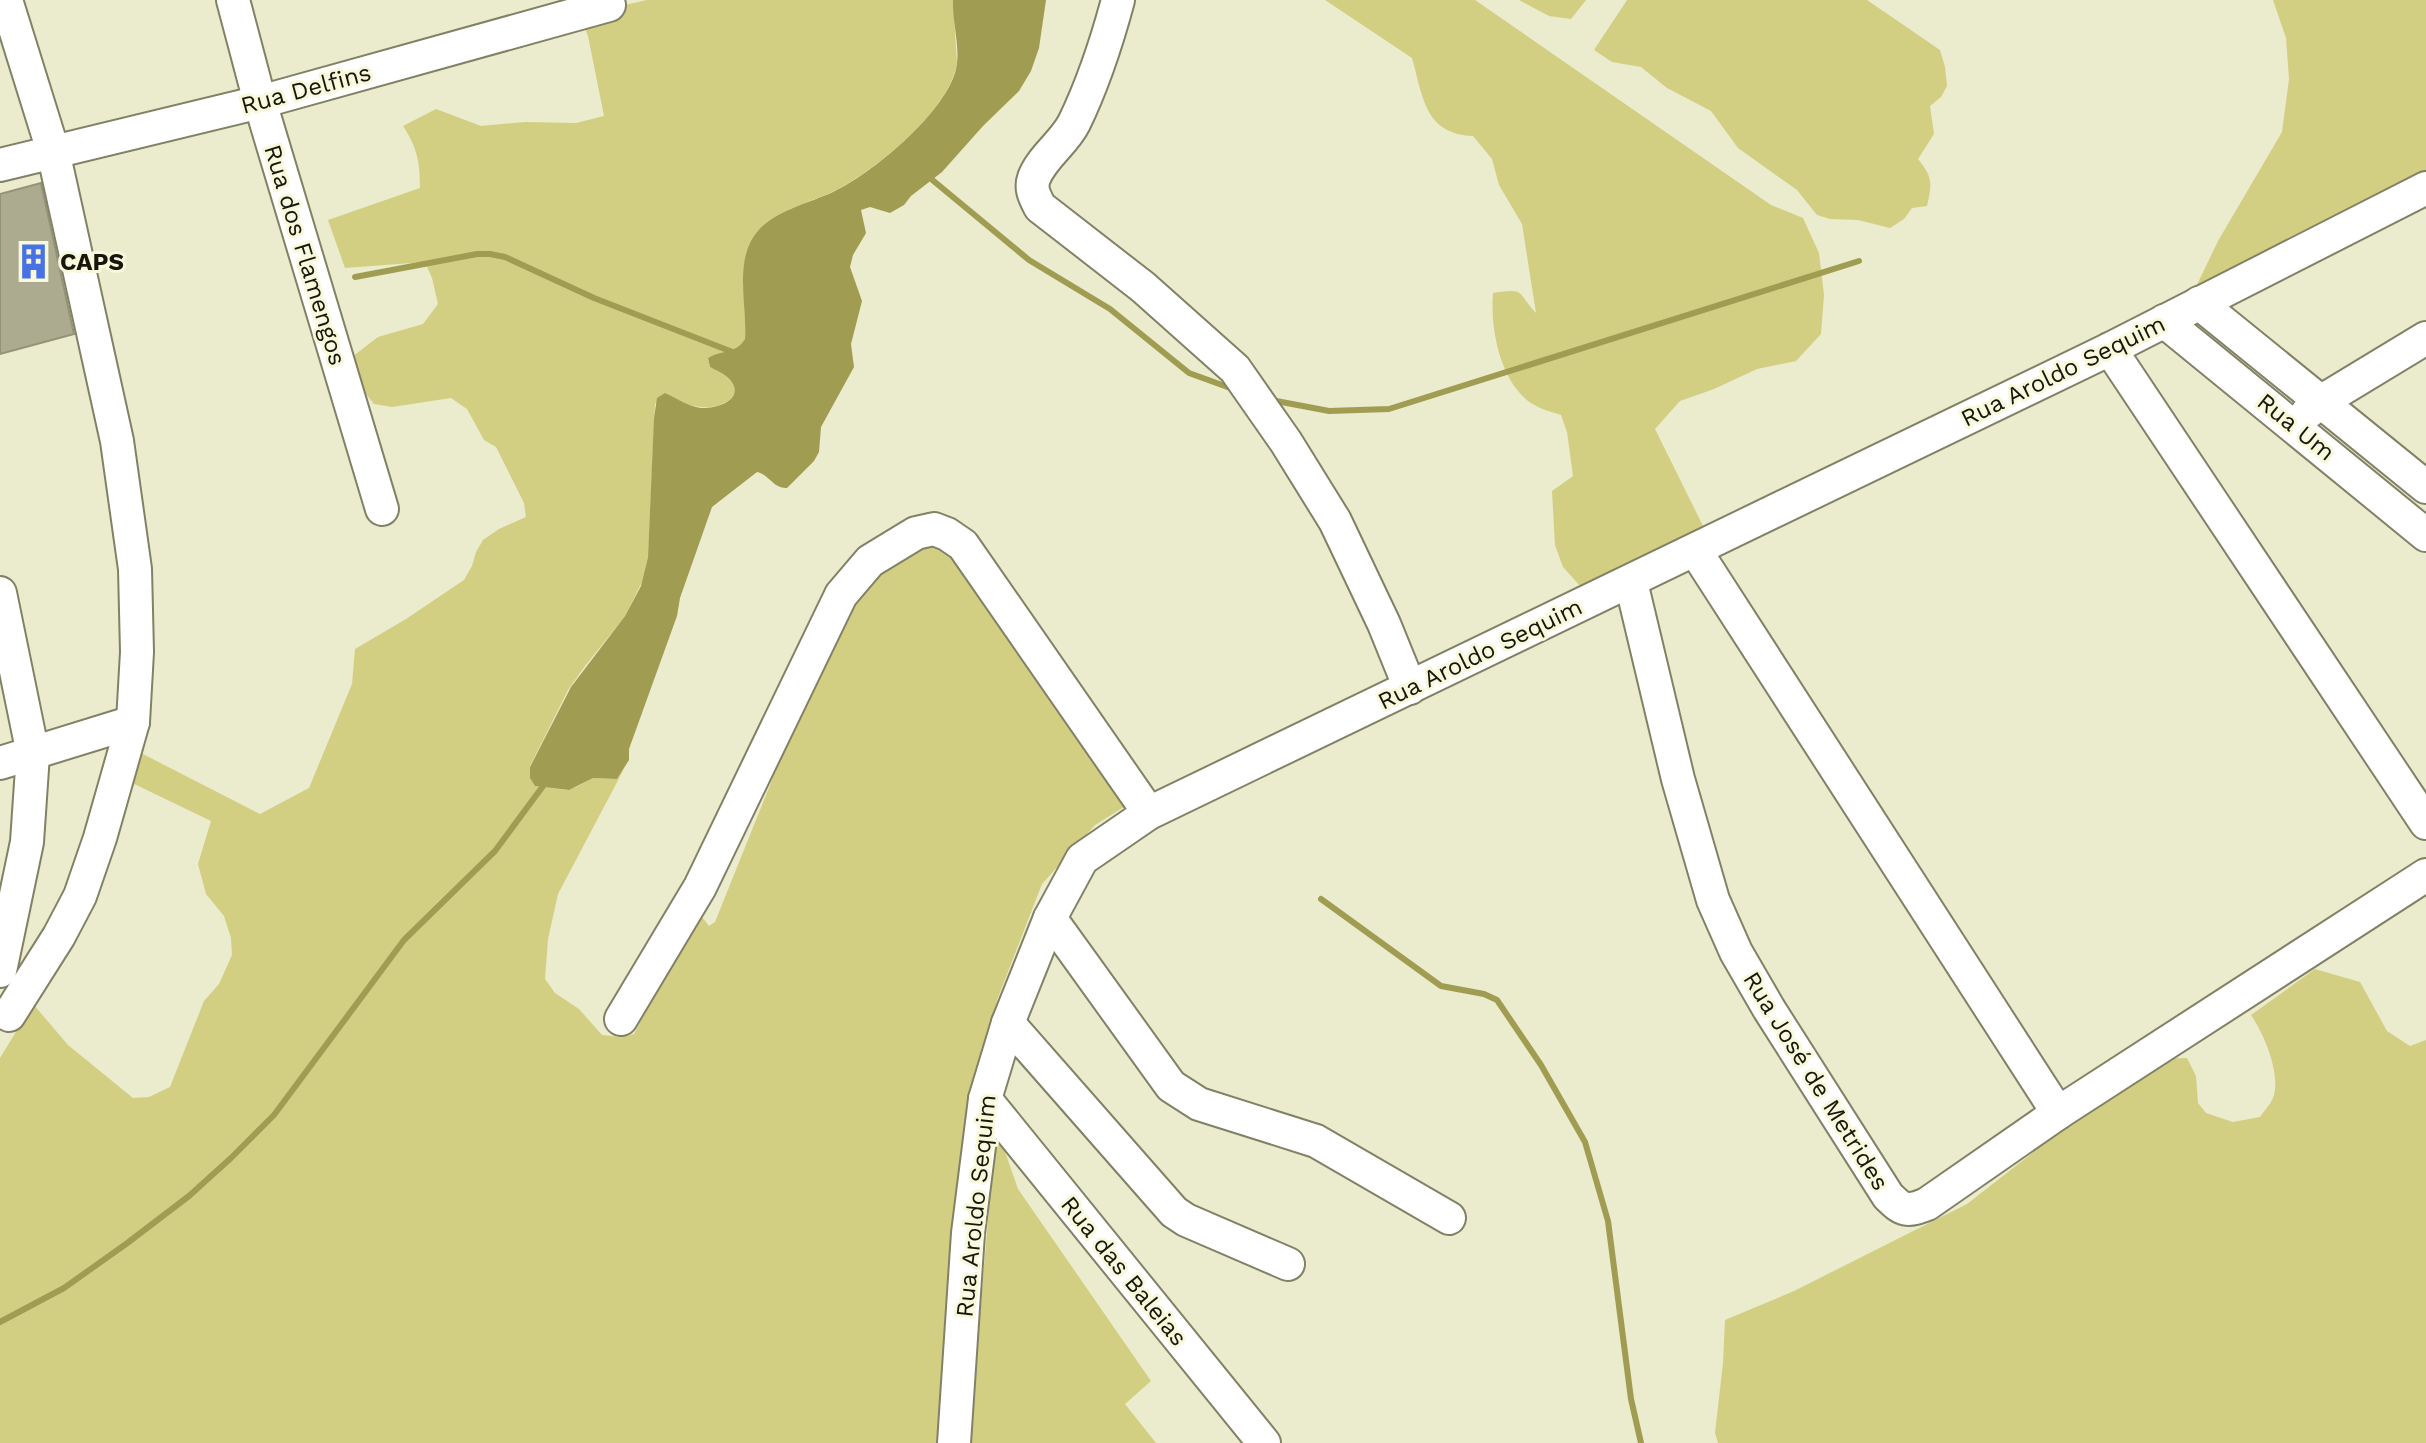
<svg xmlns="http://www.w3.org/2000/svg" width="2426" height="1443" viewBox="0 0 2426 1443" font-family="'Work Sans',sans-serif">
<rect width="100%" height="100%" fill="#ebebcd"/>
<g fill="#d2cf83">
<path d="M647 0H953L957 63C950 110 873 173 832 192 805 205 765 212 751 242 737 271 747 308 745 339 736 354 720 350 708 358L710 367C717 371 726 374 731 381 745 399 716 409 701 407 687 406 677 399 665 393L655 404 648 557 642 582 625 616 585 666 568 690 530 766 531 779 535 786 566 790 576 787 593 778 617 779 624 769 558 894 548 939 545 979 555 993 579 1009 602 1035 621 1037 634 1034 698 912 709 926 715 922 817 668 859 588 938 533 1132 802 1095 825 1042 884 997 1000 965 1141 943 1443H0V1058L33 1004 68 1045 133 1098 149 1097 170 1087 204 1001 219 984 232 955 231 938 224 916 206 894 198 864 211 821 126 780 137 751 260 814 309 788 352 684 355 649 406 619 464 580 472 566 476 552 483 540 499 529 526 517 524 503 496 447 484 440 467 409 451 398 392 407 374 404 360 386 352 357 378 337 423 324 438 304 432 278 425 262 345 268 328 220 420 188C420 162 417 147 403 126L436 109 481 126 525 122 576 123 604 116 588 36 580 15Z"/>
<path d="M1325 0H1475L1771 205 1803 218 1819 253 1824 295 1821 334 1796 361 1757 369 1714 389 1680 401 1655 429 1706 532 1644 562 1602 576 1581 587 1563 567 1555 545 1552 491 1573 476 1567 432 1561 415C1552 412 1540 409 1531 403 1500 382 1490 329 1493 293 1527 288 1516 292 1536 313L1522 224 1499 185 1492 159 1473 136C1424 134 1423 96 1412 58Z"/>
<path d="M1519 0H1586L1571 19 1549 16Z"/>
<path d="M1627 0H1867L1940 50 1945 67 1947 86 1941 97 1930 106 1934 134 1918 159C1933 177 1932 184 1927 206L1912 208 1904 219 1890 228 1858 220 1830 219 1817 215 1797 190 1738 148 1711 111 1667 88 1641 67 1612 62 1594 50Z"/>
<path d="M2273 0H2426V173L2195 289 2218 241 2282 132 2289 79 2286 38Z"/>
<path d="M2315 969 2360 982 2387 1031 2410 1046 2426 1040V1443H1718L1715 1433 1723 1363 1725 1320 1794 1291 1967 1204 2153 1059 2187 1058 2196 1076 2198 1103 2206 1113 2233 1122 2260 1117C2264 1111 2272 1103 2274 1095 2280 1072 2264 1034 2251 1015Z"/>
<path d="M995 1138 1002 1143 1018 1189 1151 1381 1125 1404 1156 1443H969Z"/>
</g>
<path fill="#a09d52" d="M953 0H1046L1039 48 1031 71 1019 91 983 126 942 172 911 196 904 205 890 213 870 207 861 210 866 233 853 255 850 267 862 301 851 344 854 367 821 427 819 452 814 461 787 488C773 489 770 475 757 472L712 507 680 598 677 616 629 749V760L617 779 593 778 569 790 535 786 530 778V767L571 687 625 616 641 586 648 557 654 418 657 398 665 393C677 398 687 406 701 408 716 409 745 400 731 381 726 374 717 371 710 367L708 358C720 350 736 354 745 339 747 308 736 270 751 241 766 212 805 205 833 192 873 173 941 116 955 73 962 51 952 23 953 0Z"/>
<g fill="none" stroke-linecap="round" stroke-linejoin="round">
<g stroke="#a09d52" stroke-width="6">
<path d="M930 178 1029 260 1110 309 1189 373 1233 389"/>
<path d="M355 277 477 254H490L505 257 594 298 735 353"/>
<path d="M1271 400 1329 411 1389 409 1859 261"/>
<path d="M1321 899 1441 986 1484 994 1497 1000 1541 1065 1585 1142 1608 1221 1631 1399 1641 1443"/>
<path d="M0 1322 64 1288 126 1244 189 1196 231 1158 274 1115 404 940 495 851 546 782"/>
</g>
</g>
<path fill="#acab8f" stroke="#949378" stroke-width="2" d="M41 183 74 334 0 354V194Z"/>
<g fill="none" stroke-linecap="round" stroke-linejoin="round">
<defs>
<g id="minor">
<path d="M6 0 53 151 117 441 135 569 137 652 133 722 100 838 80 896 59 936 9 1015"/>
<path d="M233 0 260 102 382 509"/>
<path d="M1118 0C1107 41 1093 84 1074 123 1064 143 1042 157 1034 178 1030 189 1035 197 1040 207L1143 287 1235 369 1286 442 1335 521 1384 624 1410 688"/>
<path d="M0 165 260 102 609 5"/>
<path d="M2199 303 2426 487"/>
<path d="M2164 321 2426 535"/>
<path d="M2110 349 2426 823"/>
<path d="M2307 413 2322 401 2426 338"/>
<path d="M1695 550 2058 1113"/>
<path d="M1631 582 1678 779 1713 900 1736 952 1769 1009 1888 1196C1903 1211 1907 1212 1927 1204L2058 1113 2426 875"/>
<path d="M0 593 33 754 27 842 0 971"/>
<path d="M0 763 133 722"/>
<path d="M1050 918 1171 1086 1199 1104 1316 1141 1449 1218"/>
<path d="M621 1019 700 887 841 595 870 561 916 533 934 529 947 534 963 545 1149 813"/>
<path d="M1008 1023 1174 1212 1186 1220 1288 1264"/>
<path d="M985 1099 1264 1443"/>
<path d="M954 1443 968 1233 985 1099 1008 1023 1050 918 1082 859 1149 813 2110 349 2426 188"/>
</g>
</defs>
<use href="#minor" stroke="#828166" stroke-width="36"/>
<use href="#minor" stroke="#fff" stroke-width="32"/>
</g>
<defs>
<symbol id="building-bare" viewBox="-9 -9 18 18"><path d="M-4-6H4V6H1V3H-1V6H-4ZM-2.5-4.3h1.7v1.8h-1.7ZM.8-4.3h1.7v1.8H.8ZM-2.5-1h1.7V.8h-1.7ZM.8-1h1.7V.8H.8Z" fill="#4871e4" stroke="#f8f8da" stroke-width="2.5" paint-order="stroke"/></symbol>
</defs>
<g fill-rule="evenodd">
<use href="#building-bare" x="8" y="236" width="51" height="51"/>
</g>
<g text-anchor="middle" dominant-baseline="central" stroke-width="6" stroke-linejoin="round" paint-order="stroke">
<g font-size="24" fill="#16160c" stroke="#f8f8da">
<text transform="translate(306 89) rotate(-15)">Rua Delfins</text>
<text transform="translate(305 255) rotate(73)">Rua dos Flamengos</text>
<text transform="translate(2063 371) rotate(-26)">Rua Aroldo Sequim</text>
<text transform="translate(2296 427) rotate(39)">Rua Um</text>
<text transform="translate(1480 654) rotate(-26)">Rua Aroldo Sequim</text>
<text transform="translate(1816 1081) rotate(58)">Rua José de Metrides</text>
<text transform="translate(976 1206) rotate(-84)">Rua Aroldo Sequim</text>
<text transform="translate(1124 1271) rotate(51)">Rua das Baleias</text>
</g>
<g font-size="24" font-weight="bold" fill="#16160c" stroke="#f8f8da" text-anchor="start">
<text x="60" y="262">CAPS</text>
</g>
</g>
</svg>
